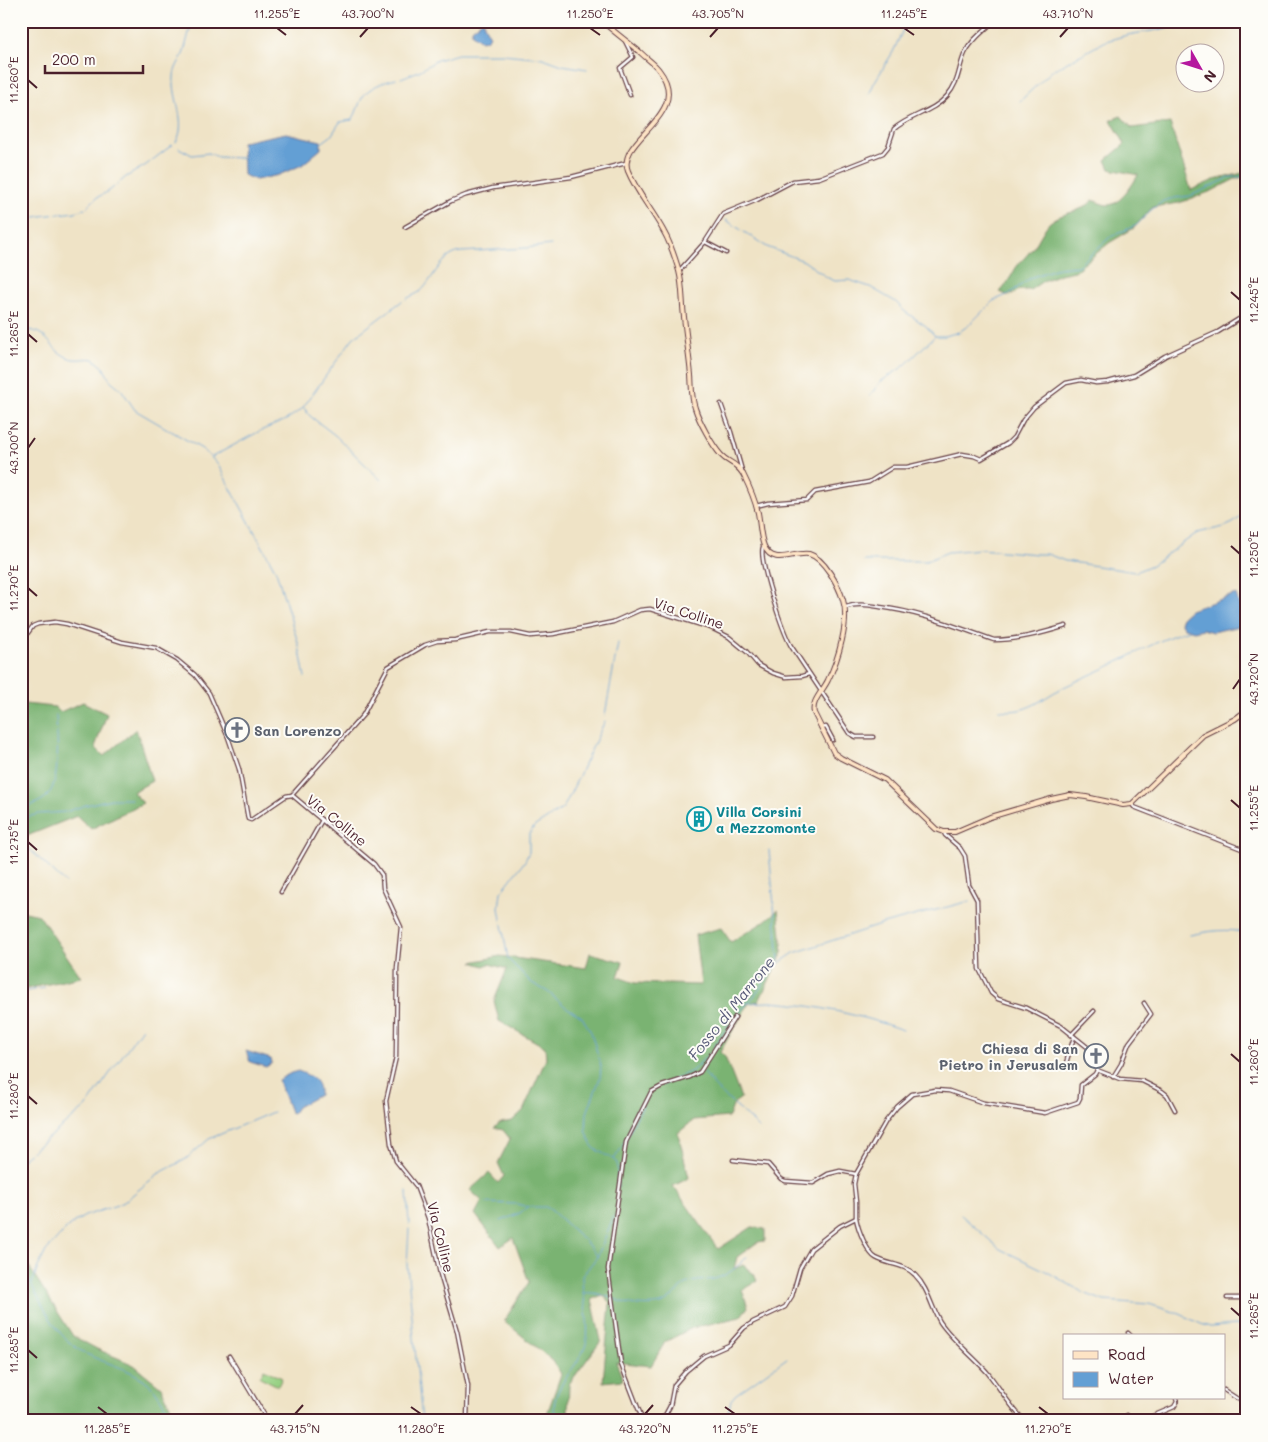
<svg xmlns="http://www.w3.org/2000/svg" width="1268" height="1442" viewBox="0 0 1268 1442" font-family="Mali,sans-serif">
<rect width="100%" height="100%" fill="#fdfcf7"/>
<filter id="ink" filterUnits="userSpaceOnUse"><feTurbulence type="fractalNoise" baseFrequency=".02" numOctaves="2"/><feDisplacementMap in="SourceGraphic" scale="10" xChannelSelector="R" yChannelSelector="G"/><feConvolveMatrix kernelMatrix="1 2 1 2 8 2 1 2 1" color-interpolation-filters="sRGB"/></filter>
<filter id="wash" filterUnits="userSpaceOnUse"><feTurbulence type="fractalNoise" baseFrequency=".0096" numOctaves="4" result="noise"/><feDisplacementMap in="SourceGraphic" scale="20" xChannelSelector="R" yChannelSelector="G"/><feGaussianBlur stdDeviation="1.12" result="paint"/><feColorMatrix in="noise" values="0 0 0 0 0 0 0 0 0 0 0 0 0 0 0 0 0 1.4 0 .05"/><feComposite in="paint" operator="in"/></filter>
<g filter="url(#wash)">
<rect width="100%" height="100%" fill="#efe3c6"/>
<path fill="#98d184" stroke="#717858" d="M264 1369 282 1378 278 1386 260 1377Z"/>
<g fill="#7ab372" stroke="#62694e">
<path d="M1121 116 1132 128 1170 123 1191 190 1214 180 1247 172V176L1235 179 1212 191 1179 203 1153 207 1134 228 1109 243 1075 271 1060 274 1043 281 1030 290H1019L1009 296 1000 292C1006 286 1008 281 1013 273 1017 264 1026 257 1032 249 1039 241 1042 231 1049 223 1062 211 1081 214 1093 200 1098 202 1103 205 1108 205 1120 205 1133 184 1138 175L1110 169 1106 160 1125 144 1111 120Z"/>
<path d="M83 702 107 714 95 747 104 756 136 729 152 781 133 792 143 803 91 829 77 816 27 836 24 852 21 853V707L25 704 55 707 60 712Z"/>
<path d="M778 910 783 952 759 1001 749 1003 720 1052 725 1057 741 1098 734 1103 729 1117 694 1120 678 1133 689 1178 673 1186 718 1249 752 1227 765 1229V1241L758 1242 737 1257 734 1269 743 1265 754 1274 757 1281 742 1290 748 1307 740 1317 692 1328 665 1342 651 1366 616 1362 623 1380 603 1382 610 1303 603 1295 592 1299 601 1341 569 1384 568 1410 570 1421H554L546 1417 561 1374 553 1361 504 1321 529 1282 513 1238 500 1247 475 1214 482 1201 470 1190 489 1173 498 1183 504 1176 498 1163 510 1139 503 1130 494 1128 500 1123 512 1121 523 1111 546 1059 545 1047 499 1021 494 1001 507 969 489 964 484 966 472 962 500 956 586 968 590 953 623 962 618 977 635 983 701 985 695 935 721 928 731 942 762 923Z"/>
<path d="M21 911 39 915 81 977 21 990Z"/>
<path d="M21 1252 31 1270 73 1336 97 1349 134 1365 161 1387 172 1410 184 1421H21V1289L29 1283 21 1273Z"/>
</g>
<g fill="#649fd4" stroke="#575f80">
<path d="M482 21H484V25L490 36 486 40 481 41 472 34V29Z"/>
<path d="M286 133 321 141V149L302 165 279 175 256 180 243 175 242 142Z"/>
<path d="M1236 594 1245 625 1212 632 1203 629 1194 631 1184 628 1180 622 1182 617 1190 610Z"/>
<path d="M246 1051 271 1059 272 1063 266 1067 250 1062Z"/>
<path d="M298 1071C311 1076 320 1080 319 1095L297 1107 293 1113 290 1112 278 1080 291 1073Z"/>
</g>
<g fill="none" stroke-linecap="round" stroke-linejoin="round">
<g stroke="#649fd4" stroke-width="1">
<path d="M401 78 419 71 437 60 458 54H503L543 58 562 65 587 69"/>
<path d="M869 95 874 83 893 52 907 21"/>
<path d="M1020 101 1053 70 1106 41 1127 35 1157 30 1187 23 1215 22 1230 26H1247"/>
<path d="M176 142C188 123 172 98 174 77 174 68 181 60 184 52 187 42 189 31 192 21"/>
<path d="M320 144 331 136 340 122 352 120C357 113 358 105 362 98 368 87 384 82 396 79"/>
<path d="M179 148 192 155 209 153 218 157 242 158"/>
<path d="M21 220 41 216 75 212 86 208 96 198 109 191 126 177 146 165 172 145"/>
<path d="M726 220 767 247 804 261 828 278 835 281 849 280 870 287 896 302 904 311 926 326 935 336H945L959 332 969 325 993 301 1009 294 1032 277 1058 268 1078 266 1110 237 1137 225 1150 211 1163 201 1174 198 1190 196 1231 177H1247"/>
<path d="M406 299C411 296 417 294 421 291 434 278 441 255 461 252L526 248 551 245"/>
<path d="M21 330C49 328 47 348 67 357 76 362 85 357 94 359L103 367 110 380 121 389 135 410 202 449 209 455 218 465 276 571 299 646 305 677"/>
<path d="M869 397 880 382 904 366 935 336"/>
<path d="M304 408 310 416 336 436 381 480"/>
<path d="M212 457 260 431 286 420 302 409 353 338 402 301"/>
<path d="M864 561H926L948 552 980 549 1037 554H1047L1065 561 1135 572 1152 565 1197 533 1224 527 1233 523 1247 512"/>
<path d="M1241 610 1247 607"/>
<path d="M999 710C1029 715 1041 698 1066 686 1085 677 1104 669 1122 660 1144 649 1165 637 1189 630"/>
<path d="M605 715 618 643"/>
<path d="M605 721 566 803 562 809 535 826 529 834V852L525 861 501 892 499 908 508 959 532 983 548 992 566 1007 582 1017 591 1032 601 1066 600 1078 587 1113 586 1130 591 1144 595 1149 613 1159 617 1163 618 1187"/>
<path d="M21 811C29 805 41 803 48 795 61 780 57 736 56 715"/>
<path d="M21 819 38 814 65 812 86 805 111 799H131"/>
<path d="M21 841 65 883"/>
<path d="M769 850 779 961"/>
<path d="M1190 935C1209 931 1228 928 1247 933"/>
<path d="M21 992 45 988"/>
<path d="M747 1003C755 1003 763 1002 771 1002 816 1005 860 1015 903 1030"/>
<path d="M735 1017 756 994 766 979 779 963 794 953 883 924 970 901"/>
<path d="M714 1048 729 1024"/>
<path d="M700 1065C713 1092 740 1107 759 1128"/>
<path d="M662 1085 692 1071 710 1053"/>
<path d="M614 1159C626 1144 632 1123 643 1106"/>
<path d="M21 1160 86 1107 142 1028"/>
<path d="M407 1191 409 1224"/>
<path d="M486 1203 516 1204 529 1207H546L551 1210 585 1241 597 1256"/>
<path d="M961 1215 1000 1249 1044 1270 1084 1293 1104 1301 1149 1304 1180 1314 1201 1324 1210 1327 1237 1325 1247 1327"/>
<path d="M501 1221 520 1213 527 1207"/>
<path d="M409 1229 407 1265 422 1421"/>
<path d="M21 1268C38 1292 47 1322 69 1342 89 1361 119 1363 143 1379 159 1389 163 1407 175 1421"/>
<path d="M32 1284 38 1267 46 1251 70 1225 85 1216 117 1205 125 1201 158 1174 186 1159 209 1139 273 1112"/>
<path d="M21 1292 25 1289"/>
<path d="M583 1293C598 1291 612 1299 626 1303 637 1306 650 1306 661 1304 671 1301 677 1289 686 1284 695 1280 704 1281 714 1279 727 1276 737 1267 747 1257"/>
<path d="M159 1421 168 1410"/>
<path d="M557 1421C544 1394 577 1369 585 1347 592 1327 582 1298 582 1276L597 1257 614 1216"/>
<path d="M726 1421 731 1400 735 1395 787 1358"/>
</g>
</g>
</g>
<g filter="url(#ink)">
<g fill="none" stroke-linecap="round" stroke-linejoin="round">
<defs>
<g id="street">
<path d="M625 41 633 57 620 68 630 95"/>
<path d="M405 227 451 201 466 195 493 188 571 177 626 163"/>
<path d="M705 242 726 253"/>
<path d="M679 271 705 242 723 214 757 200 793 181 819 178 883 153 888 147 894 129C910 115 933 112 947 96 960 81 958 68 965 53 971 40 984 31 994 21"/>
<path d="M721 404 731 432 743 474"/>
<path d="M756 506 768 503 807 500 815 492 869 482 893 467H907L962 454 974 456 981 459 1008 443 1014 437 1023 420 1034 407 1066 383 1081 380 1096 383 1108 382 1134 375 1165 356 1218 332 1239 319H1247"/>
<path d="M763 547C758 560 783 632 791 646L849 733 856 737H873"/>
<path d="M846 607C857 603 868 605 880 607 920 612 956 627 994 640 1018 640 1043 633 1066 626"/>
<path d="M21 642 33 626 38 624 55 622 67 624 122 642 156 648 177 660 195 675 209 693 228 737 239 769 248 819 251 820 286 796 292 795"/>
<path d="M821 728 826 727 833 740"/>
<path d="M1132 804 1134 807 1247 851"/>
<path d="M944 832 945 835 960 848 965 856 969 885 977 900 979 969 991 993 998 999 1026 1008 1061 1026 1091 1050 1097 1070"/>
<path d="M281 892 322 820"/>
<path d="M1071 1035 1094 1011"/>
<path d="M1066 1063 1074 1037"/>
<path d="M1097 1070 1120 1079 1142 1081 1162 1091 1167 1095 1175 1110"/>
<path d="M1113 1077 1121 1064 1129 1043 1151 1014 1144 1003"/>
<path d="M733 1160 768 1164 781 1179 785 1181 813 1183 828 1174 840 1171 856 1174"/>
<path d="M856 1218C858 1229 867 1253 876 1258 889 1265 905 1264 915 1275 928 1288 931 1306 940 1322 953 1341 972 1355 987 1372 1000 1388 1010 1407 1025 1421"/>
<path d="M1227 1298H1240L1247 1300"/>
<path d="M1128 1333 1131 1336"/>
<path d="M229 1356 268 1421"/>
<path d="M1224 1390 1247 1405"/>
<path d="M1127 1415 1129 1421"/>
<path d="M467 1421 468 1386 457 1331 440 1274 428 1218 416 1186 396 1161 391 1144 386 1101 396 1057 397 968 401 927 383 888 382 875 374 864 292 795 363 715 388 667 425 645 437 641 455 640 490 632H511L530 636 553 634 613 622 640 610 650 609 711 628 729 637 747 652 758 665 773 673 786 677 802 676 809 674"/>
<path d="M643 1421 621 1364 608 1269 626 1142 651 1092 662 1086 690 1077 700 1072 735 1017"/>
<path d="M662 1421 670 1406 674 1385 686 1371 704 1356 729 1345 744 1328 753 1322 785 1307 792 1296 800 1268 811 1249 840 1226 856 1218V1202L854 1184 856 1174 886 1121 897 1107 912 1094 935 1090 949 1091 984 1103 1045 1113 1078 1102 1080 1098 1081 1085 1095 1074 1097 1070"/>
<path d="M1141 1421 1174 1407 1177 1402 1176 1398"/>
</g>
<path id="secondary" d="M602 21C614 32 628 42 641 53 647 59 654 63 659 70 694 115 615 139 628 171 637 193 653 211 664 232 671 244 675 258 679 271 683 286 682 302 684 317 686 336 689 355 691 375 692 386 691 397 695 408 699 421 712 445 721 455 729 464 735 461 743 474 749 486 755 500 758 513 760 523 760 536 764 546 773 567 794 551 809 554 824 558 839 586 843 600 850 621 838 660 828 680 823 691 811 701 814 713L834 753 841 758 885 780 936 829 944 832H955L990 817 1051 799 1070 795 1086 797 1123 805 1132 804 1203 735 1235 719 1247 710"/>
</defs>
<use href="#street" stroke="#633c42" stroke-width="5"/>
<use href="#secondary" stroke="#633c42" stroke-width="6"/>
<use href="#street" stroke="#fff" stroke-width="2.5"/>
<use href="#secondary" stroke="#fee4c5" stroke-width="4"/>
</g>
</g>
<path fill="none" stroke="#4a1f2b" stroke-width="2" d="M277 28 286 35M590 28 600 35M904 28 914 35M360 37 368 28M710 37 718 28M1060 37 1068 28M28 80 37 88M1231 292 1240 300M28 334 37 342M28 448 35 438M1231 546 1240 554M28 588 37 596M1233 689 1240 679M1231 800 1240 808M28 842 37 850M1231 1054 1240 1062M28 1096 37 1104M1231 1308 1240 1316M28 1350 37 1358M98 1407 107 1414M411 1407 421 1414M725 1407 735 1414M1039 1407 1048 1414M295 1414 303 1405M645 1414 653 1405"/>
<defs>
<symbol id="church-ring" viewBox="-11 -11 22 22"><circle r="9.5" fill="#fdfcf7" stroke="#6b7280" stroke-width="1.5"/><path d="M-1.2-6h2.4v3.5h3.3v2.4h-3.3V6h-2.4V-.1h-3.3v-2.4h3.3Z" fill="#6b7280"/></symbol>
<symbol id="building-ring" viewBox="-11 -11 22 22"><circle r="9.5" fill="#fdfcf7" stroke="#0f9aa8" stroke-width="1.5"/><path d="M-4-6H4V6H1V3H-1V6H-4ZM-2.5-4.3h1.7v1.8h-1.7ZM.8-4.3h1.7v1.8H.8ZM-2.5-1h1.7V.8h-1.7ZM.8-1h1.7V.8H.8Z" fill="#0f9aa8"/></symbol>
</defs>
<g fill-rule="evenodd">
<use href="#church-ring" x="223" y="716" width="28" height="28"/>
<use href="#building-ring" x="685" y="805" width="28" height="28"/>
<use href="#church-ring" x="1082" y="1042" width="28" height="28"/>
</g>
<g text-anchor="middle" dominant-baseline="central" stroke-width="4" stroke-linejoin="round" paint-order="stroke">
<g font-size="14" fill="#4a1f2b" stroke="#fdfcf7">
<text transform="translate(689 613) rotate(18)">Via Colline</text>
<text transform="translate(337 820) rotate(39)">Via Colline</text>
<text transform="translate(441 1237) rotate(76)">Via Colline</text>
</g>
<g font-size="14" font-weight="bold" fill="#5b616d" stroke="#fdfcf7" text-anchor="start">
<text x="254" y="730">San Lorenzo</text>
<text x="1078" y="1048" text-anchor="end">Chiesa di San<tspan x="1078" dy="16">Pietro in Jerusalem</tspan></text>
</g>
<g font-size="14" font-weight="bold" fill="#0d838f" stroke="#fdfcf7" text-anchor="start">
<text x="716" y="811">Villa Corsini<tspan x="716" dy="16">a Mezzomonte</tspan></text>
</g>
<g font-size="15" font-style="italic" fill="#565977" stroke="#fdfcf7">
<text transform="translate(731 1008) rotate(-51)">Fosso di Marrone</text>
</g>
</g>
<rect width="1268" height="1442" fill="none" stroke="#fdfcf7" stroke-width="55"/>
<rect x="1063" y="1334" width="162" height="65" fill="#fdfcf7" stroke="#b5a4a5"/>
<rect x="1073" y="1351" width="25" height="8" fill="#fee4c5" stroke="#b5a4a5"/>
<text x="1108" y="1360" font-size="15" fill="#4a1f2b">Road</text>
<rect x="1073" y="1372" width="25" height="15" fill="#649fd4" stroke="#b5a4a5"/>
<text x="1108" y="1384" font-size="15" fill="#4a1f2b">Water</text>
<g transform="translate(1200 68) rotate(129)"><circle r="24" fill="#fdfcf7" stroke="#b5a4a5"/>
<path d="M0-4L9 19L0 12L-9 19Z" fill="#b5179e"/>
<text y="-8" font-size="14" font-weight="bold" text-anchor="middle" fill="#4a1f2b">N</text>
</g>
<path d="M45 65v8h98v-8" fill="none" stroke="#4a1f2b" stroke-width="2.5"/>
<text x="52" y="65" font-size="15" fill="#4a1f2b" stroke="#fdfcf7" stroke-width="4" paint-order="stroke">200 m</text>
<rect x="28" y="28" width="1212" height="1386" fill="none" stroke="#4a1f2b" stroke-width="2"/>
<g font-size="12" text-anchor="middle" fill="#4a1f2b">
<text x="277" y="18">11.255°E</text>
<text x="368" y="18">43.700°N</text>
<text x="590" y="18">11.250°E</text>
<text x="718" y="18">43.705°N</text>
<text x="904" y="18">11.245°E</text>
<text x="1068" y="18">43.710°N</text>
<text transform="translate(14 80) rotate(-90)" y="4">11.260°E</text>
<text transform="translate(1254 300) rotate(-90)" y="4">11.245°E</text>
<text transform="translate(14 334) rotate(-90)" y="4">11.265°E</text>
<text transform="translate(14 448) rotate(-90)" y="4">43.700°N</text>
<text transform="translate(1254 554) rotate(-90)" y="4">11.250°E</text>
<text transform="translate(14 588) rotate(-90)" y="4">11.270°E</text>
<text transform="translate(1254 679) rotate(-90)" y="4">43.720°N</text>
<text transform="translate(1254 808) rotate(-90)" y="4">11.255°E</text>
<text transform="translate(14 842) rotate(-90)" y="4">11.275°E</text>
<text transform="translate(1254 1062) rotate(-90)" y="4">11.260°E</text>
<text transform="translate(14 1096) rotate(-90)" y="4">11.280°E</text>
<text transform="translate(1254 1316) rotate(-90)" y="4">11.265°E</text>
<text transform="translate(14 1350) rotate(-90)" y="4">11.285°E</text>
<text x="107" y="1433">11.285°E</text>
<text x="295" y="1433">43.715°N</text>
<text x="421" y="1433">11.280°E</text>
<text x="645" y="1433">43.720°N</text>
<text x="735" y="1433">11.275°E</text>
<text x="1048" y="1433">11.270°E</text>
</g>
</svg>
